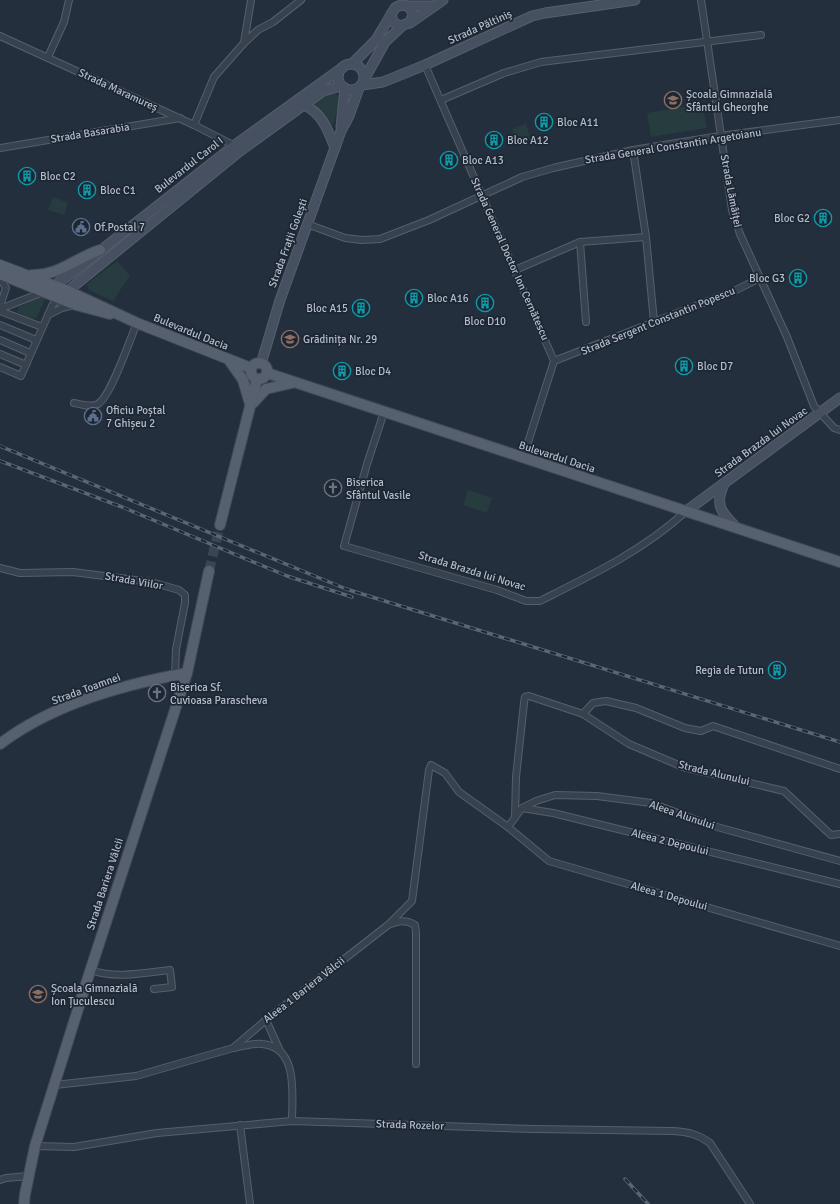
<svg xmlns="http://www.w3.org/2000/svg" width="840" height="1204" viewBox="0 0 840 1204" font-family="Signika,sans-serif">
<rect width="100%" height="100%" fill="#242f3e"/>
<g fill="#263c3f">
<path d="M331 92 337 95 340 101 339 106 331 130 323 115 313 103 326 93Z"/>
<path d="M702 104 707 128 651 137 647 113Z"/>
<path d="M526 124 531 141 517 146 512 129Z"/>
<path d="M53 197 68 203 64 215 48 210Z"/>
<path d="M117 261 130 275 113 301 89 290 87 284Z"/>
<path d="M41 296H43L45 299 36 319 28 318 17 312 19 307Z"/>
<path d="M468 490 492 498 487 513 463 505Z"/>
</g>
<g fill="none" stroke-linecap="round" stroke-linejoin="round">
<path stroke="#3a4453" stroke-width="10" stroke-dasharray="10 5" stroke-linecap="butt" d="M209 571 220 525"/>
<defs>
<g id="street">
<path d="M701 0 732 210 740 234 787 337 814 406 834 428 840 430"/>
<path d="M0 36 194 125 237 147"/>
<path d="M244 43 258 30 273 22 301 0"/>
<path d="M48 57 64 22 69 0"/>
<path d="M425 65 554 361 523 458"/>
<path d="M441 100 504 73 541 62 761 35"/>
<path d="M194 125 214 77 244 43 251 0"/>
<path d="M0 148 180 118"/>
<path d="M633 150 646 237 654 322"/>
<path d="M307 224 345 238 362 240 380 239 429 220 522 177 553 168 633 150 720 136 840 120"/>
<path d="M580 242 586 322"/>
<path d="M515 270 580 242 646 237"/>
<path d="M0 278 6 288 0 306"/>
<path d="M0 309 43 292"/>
<path d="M0 311 42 327"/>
<path d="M48 315 62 308 74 305"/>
<path d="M0 325 36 340"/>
<path d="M0 340 30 353"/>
<path d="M0 354 26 365"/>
<path d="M554 361 734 291 760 278"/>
<path d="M0 367 21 376 52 306 58 298"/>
<path d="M74 403C81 404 91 408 98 404 111 396 130 339 137 323"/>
<path d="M384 412 367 464 344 546 497 590 526 601H540C590 576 644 550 685 512"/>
<path d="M0 568 20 573 73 572 151 582 179 590 185 595V603L176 649 175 675"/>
<path d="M583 714 593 703 606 701 636 708 685 728 701 731 713 726 840 769"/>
<path d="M522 808 536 801 555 795 597 796 651 803 710 825 840 861"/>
<path d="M515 817 516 777 524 703 525 697 529 696 583 714 629 744 683 767 784 791 831 835 840 834"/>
<path d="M508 827 522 808 553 813 840 884"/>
<path d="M388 925 412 901 429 770 431 765 445 773 459 792 508 827 549 861 840 946"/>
<path d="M90 970C116 979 144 973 170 970L172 987 154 989"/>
<path d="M266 1020 280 1051"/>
<path d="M234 1048C243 1046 253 1043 262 1044 299 1047 292 1095 292 1121"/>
<path d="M55 1085 136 1076 233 1048 266 1020 388 925C399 921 405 919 415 925L416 932V1064"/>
<path d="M240 1125 250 1204"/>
<path d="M35 1146 74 1147 157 1133 292 1121 534 1129 673 1131C688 1132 698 1134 710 1143L750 1204"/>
<path d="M0 1180 6 1178 28 1176"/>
</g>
<g id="secondary">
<path d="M407 6H434"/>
<path d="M410 23 443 0"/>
<circle cx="351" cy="77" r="13"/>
<path d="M352 64 376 40 395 8C403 2 412 6 413 16L409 23 400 26 393 22 391 14"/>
<path d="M365 78 385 42 402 26"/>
<path d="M362 85 383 82 425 65 532 16 545 13 635 0"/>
<path d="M304 105C322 113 328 130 335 148"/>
<path d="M341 127 345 88"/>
<path d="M49 289 72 273 235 145 342 68"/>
<path d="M64 294 240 151 323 91 341 86"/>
<path d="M261 364 280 300 341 131 349 116 359 88"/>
<path d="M724 484C714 506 722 513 737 528"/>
<path d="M685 512 840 398"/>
</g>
<g id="primary">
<path d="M0 265 68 291 137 323 251 368"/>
<path d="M0 274 76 305 110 314"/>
<path d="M32 275C59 276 75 258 100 250"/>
<path d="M229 360 243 380 250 404"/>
<circle cx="259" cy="371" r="8"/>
<path d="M267 373 840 562"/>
<path d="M253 403 266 389 292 383"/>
<path d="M220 525 257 379"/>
<path d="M0 744C51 705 125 684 187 673"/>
<path d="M24 1204 25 1194 35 1146 84 990 187 673 209 571"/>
</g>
</defs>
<use href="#street" stroke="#565f6c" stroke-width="8"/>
<use href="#secondary" stroke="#565f6c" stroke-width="11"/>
<use href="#primary" stroke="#414a57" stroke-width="12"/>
<use href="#street" stroke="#38414e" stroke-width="6"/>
<use href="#secondary" stroke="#465061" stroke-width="9"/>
<use href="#primary" stroke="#56606e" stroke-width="10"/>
<defs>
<g id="rail">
<path d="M0 446 346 589 840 742"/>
<path d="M0 461 122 507 287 576 352 597"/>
<path d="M625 1179 648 1204"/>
</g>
</defs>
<use href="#rail" stroke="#5a6575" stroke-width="3.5"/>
<use href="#rail" stroke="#1d2633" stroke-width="2" stroke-dasharray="6" stroke-linecap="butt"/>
</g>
<defs>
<symbol id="school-ring" viewBox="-11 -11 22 22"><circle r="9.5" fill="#1d2633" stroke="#8d6e63" stroke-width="1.5"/><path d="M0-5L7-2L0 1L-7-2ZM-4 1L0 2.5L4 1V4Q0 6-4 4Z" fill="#8d6e63"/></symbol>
<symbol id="building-ring" viewBox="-11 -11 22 22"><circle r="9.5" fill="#1d2633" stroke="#0f9aa8" stroke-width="1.5"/><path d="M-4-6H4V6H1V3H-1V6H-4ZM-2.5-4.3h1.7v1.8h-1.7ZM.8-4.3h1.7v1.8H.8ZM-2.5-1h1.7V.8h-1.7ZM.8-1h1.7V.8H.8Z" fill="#0f9aa8"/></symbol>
<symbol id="civic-ring" viewBox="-11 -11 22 22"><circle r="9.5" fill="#1d2633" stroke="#5c6f8a" stroke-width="1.5"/><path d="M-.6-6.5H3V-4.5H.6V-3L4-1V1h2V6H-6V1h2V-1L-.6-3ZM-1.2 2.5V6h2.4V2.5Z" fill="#5c6f8a"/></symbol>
<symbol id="church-ring" viewBox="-11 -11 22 22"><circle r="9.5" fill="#1d2633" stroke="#6b7280" stroke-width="1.5"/><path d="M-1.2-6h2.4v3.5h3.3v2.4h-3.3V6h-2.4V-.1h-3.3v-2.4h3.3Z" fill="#6b7280"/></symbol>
</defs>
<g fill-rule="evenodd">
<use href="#school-ring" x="663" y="90" width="20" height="20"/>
<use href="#building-ring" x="534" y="112" width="20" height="20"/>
<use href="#building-ring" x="484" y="130" width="20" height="20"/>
<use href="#building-ring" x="439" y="150" width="20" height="20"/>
<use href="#building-ring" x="17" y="166" width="20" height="20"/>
<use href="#building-ring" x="77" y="180" width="20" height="20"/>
<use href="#building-ring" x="813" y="208" width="20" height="20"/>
<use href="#civic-ring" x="71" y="217" width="20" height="20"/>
<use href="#building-ring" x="788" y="268" width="20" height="20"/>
<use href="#building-ring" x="404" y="288" width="20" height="20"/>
<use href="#building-ring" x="475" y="293" width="20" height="20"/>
<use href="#building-ring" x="351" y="298" width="20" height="20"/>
<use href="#school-ring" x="280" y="329" width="20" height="20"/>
<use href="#building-ring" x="674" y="356" width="20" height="20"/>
<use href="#building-ring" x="332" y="361" width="20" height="20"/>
<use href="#civic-ring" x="83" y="406" width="20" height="20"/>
<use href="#church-ring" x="323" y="478" width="20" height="20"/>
<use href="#building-ring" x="767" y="660" width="20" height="20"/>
<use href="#church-ring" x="147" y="683" width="20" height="20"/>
<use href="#school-ring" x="28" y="984" width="20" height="20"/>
</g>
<g text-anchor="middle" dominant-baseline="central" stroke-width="3.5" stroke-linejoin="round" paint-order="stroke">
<g font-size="11" fill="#b4bcc9" stroke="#1d2633">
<text transform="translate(480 27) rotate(-24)">Strada Păltiniș</text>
<text transform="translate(118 90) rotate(25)">Strada Maramureș</text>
<text transform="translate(90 133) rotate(-9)">Strada Basarabia</text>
<text transform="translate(673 146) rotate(-9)">Strada General Constantin Argetoianu</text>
<text transform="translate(189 165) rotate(-38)">Bulevardul Carol I</text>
<text transform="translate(731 191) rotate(79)">Strada Lămâiței</text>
<text transform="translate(288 243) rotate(-70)">Strada Frații Golești</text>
<text transform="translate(510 259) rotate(66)">Strada General Doctor Ion Cernătescu</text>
<text transform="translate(658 321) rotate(-22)">Strada Sergent Constantin Popescu</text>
<text transform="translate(191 332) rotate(22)">Bulevardul Dacia</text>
<text transform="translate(761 442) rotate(-36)">Strada Brazda lui Novac</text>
<text transform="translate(557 457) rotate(18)">Bulevardul Dacia</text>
<text transform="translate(472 571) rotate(17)">Strada Brazda lui Novac</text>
<text transform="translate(134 581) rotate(10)">Strada Viilor</text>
<text transform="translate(86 689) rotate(-20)">Strada Toamnei</text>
<text transform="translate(714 773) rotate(14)">Strada Alunului</text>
<text transform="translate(682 815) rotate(19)">Aleea Alunului</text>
<text transform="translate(670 842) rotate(14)">Aleea 2 Depoului</text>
<text transform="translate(105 884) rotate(-72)">Strada Bariera Vâlcii</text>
<text transform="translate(669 896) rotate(16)">Aleea 1 Depoului</text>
<text transform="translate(304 990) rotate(-38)">Aleea 1 Bariera Vâlcii</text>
<text transform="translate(410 1125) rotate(2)">Strada Rozelor</text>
</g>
<g font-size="11" fill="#b4bcc9" stroke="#1d2633" text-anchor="start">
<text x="686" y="94">Școala Gimnazială<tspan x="686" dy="13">Sfântul Gheorghe</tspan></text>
<text x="557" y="122">Bloc A11</text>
<text x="507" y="140">Bloc A12</text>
<text x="462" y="160">Bloc A13</text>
<text x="40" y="176">Bloc C2</text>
<text x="100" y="190">Bloc C1</text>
<text x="810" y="218" text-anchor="end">Bloc G2</text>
<text x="94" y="227">Of.Postal 7</text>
<text x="785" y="278" text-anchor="end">Bloc G3</text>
<text x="427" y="298">Bloc A16</text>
<text x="348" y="308" text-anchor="end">Bloc A15</text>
<text x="485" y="321" text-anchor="middle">Bloc D10</text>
<text x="303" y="339">Grădinița Nr. 29</text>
<text x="697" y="366">Bloc D7</text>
<text x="355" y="371">Bloc D4</text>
<text x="106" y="410">Oficiu Poștal<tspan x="106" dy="13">7 Ghișeu 2</tspan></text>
<text x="346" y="482">Biserica<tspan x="346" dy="13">Sfântul Vasile</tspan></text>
<text x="764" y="670" text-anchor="end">Regia de Tutun</text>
<text x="170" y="687">Biserica Sf.<tspan x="170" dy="13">Cuvioasa Parascheva</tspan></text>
<text x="51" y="988">Școala Gimnazială<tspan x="51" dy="13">Ion Țuculescu</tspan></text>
</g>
</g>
</svg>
